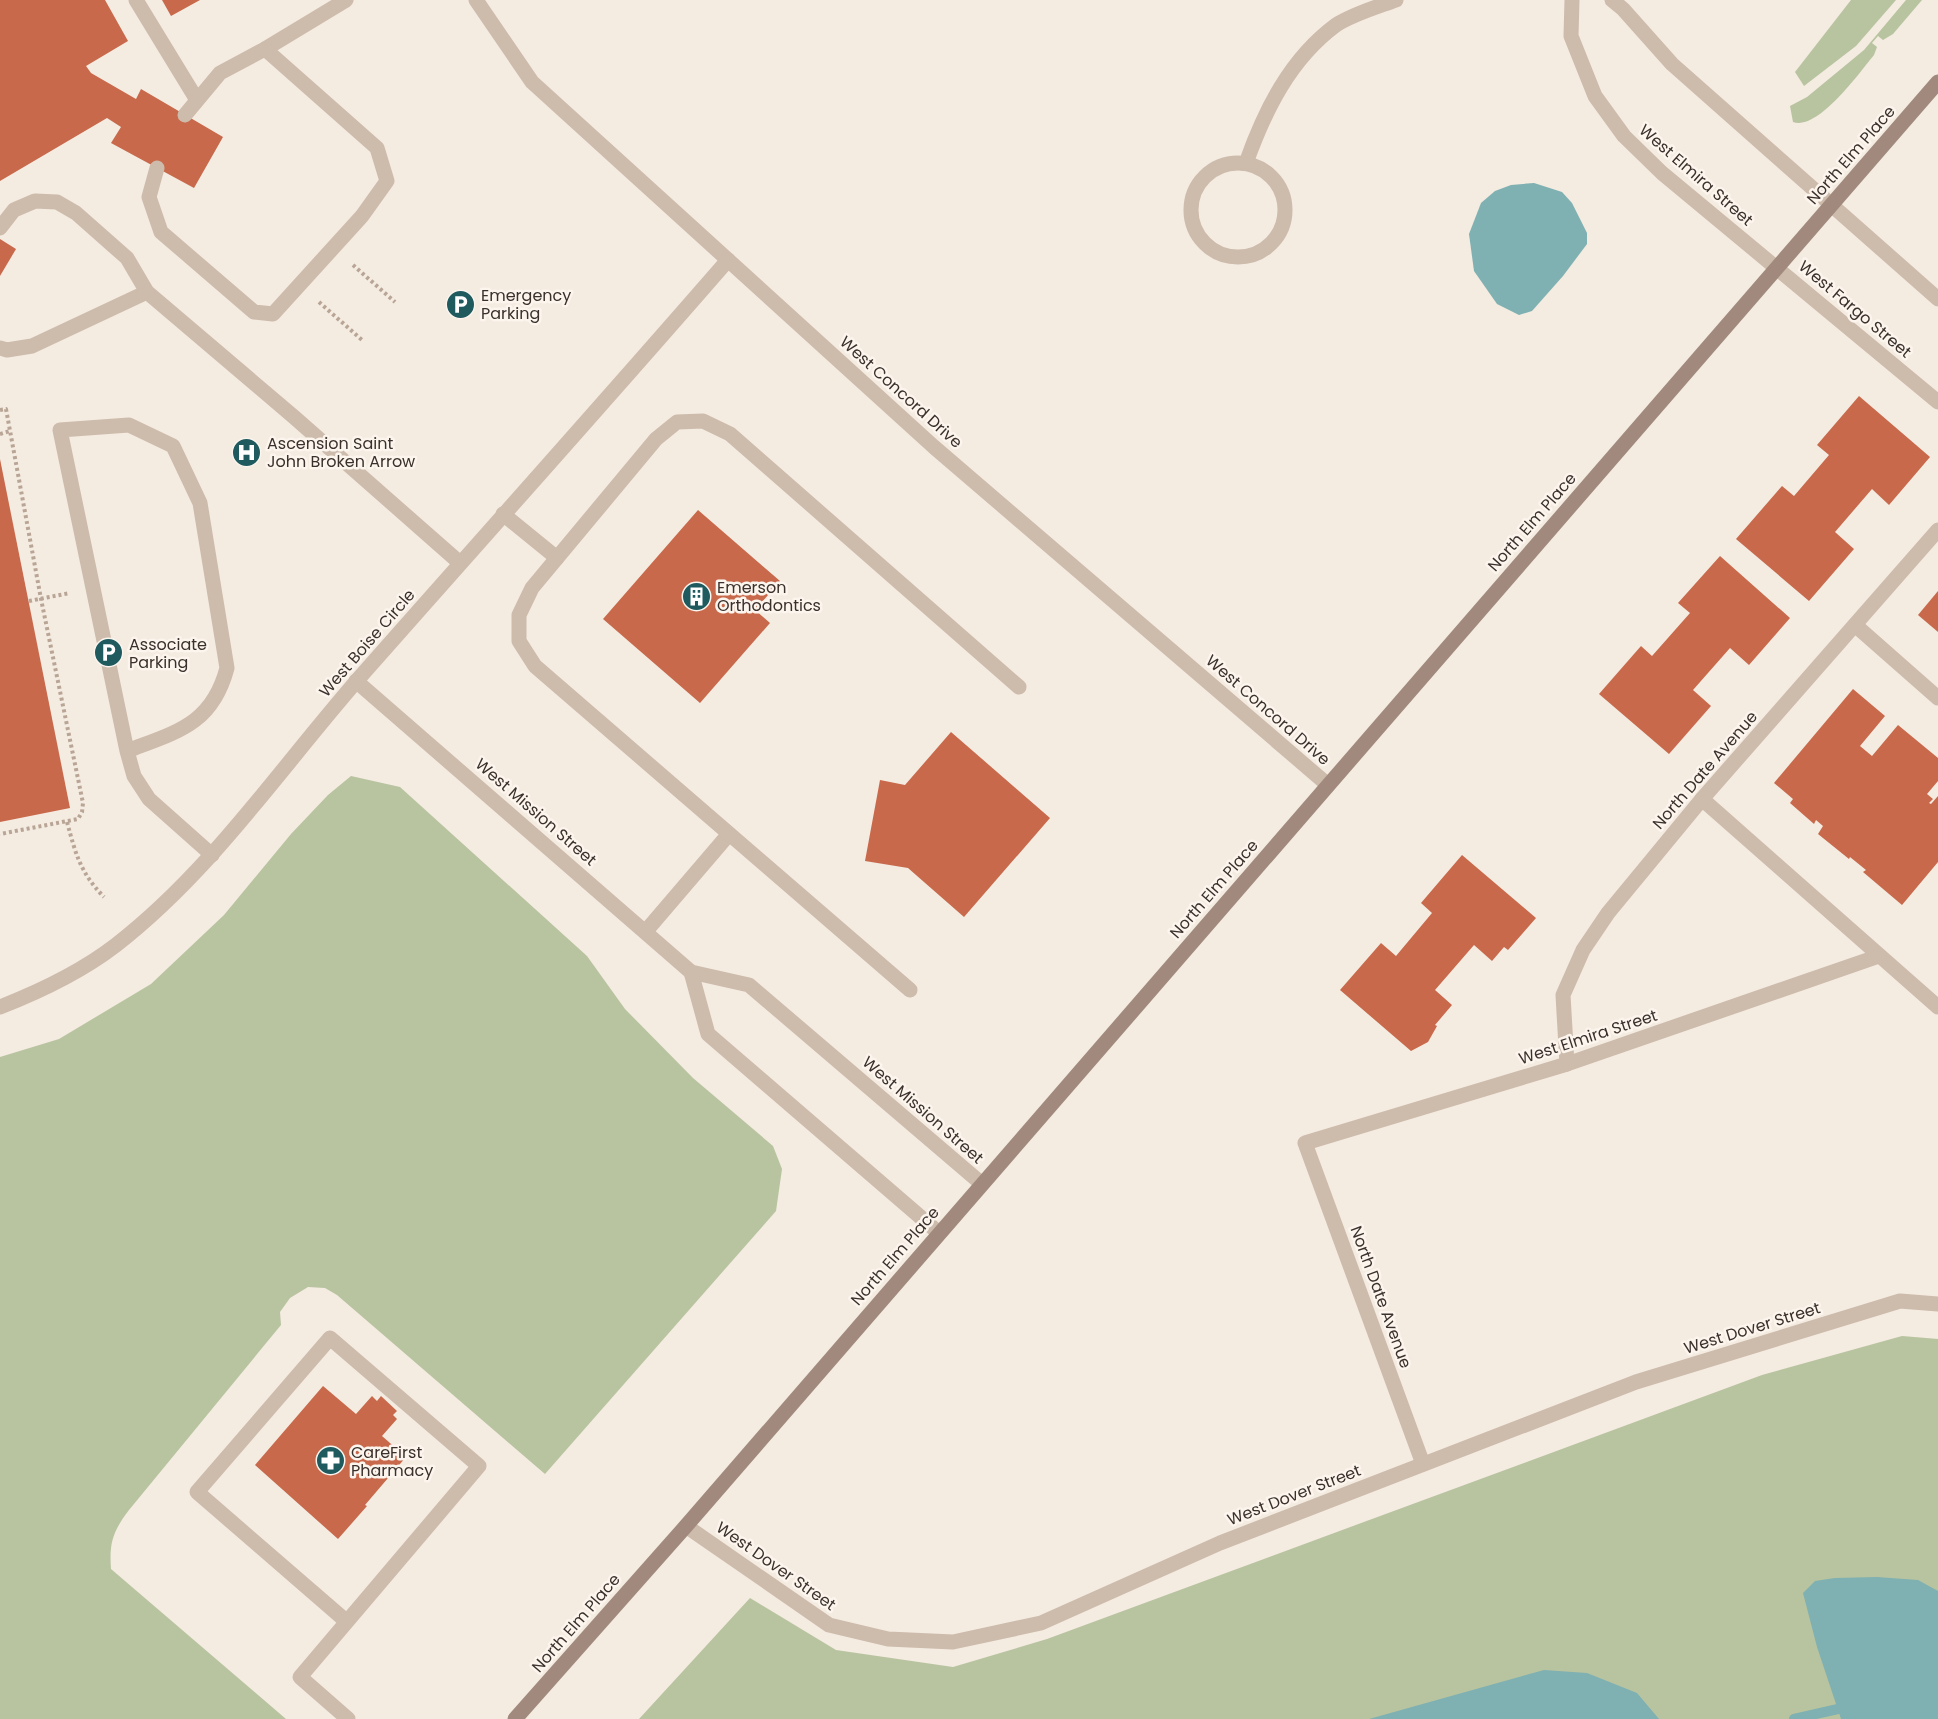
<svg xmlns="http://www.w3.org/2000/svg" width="1938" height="1719" viewBox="0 0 1938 1719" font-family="Poppins,sans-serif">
<rect width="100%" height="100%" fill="#f4ebe1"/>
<g fill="#b8c4a0">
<path d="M1851 0H1896L1856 46 1804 86 1795 72Z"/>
<path d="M1906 0H1922L1893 34 1883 40 1878 36 1872 43 1877 47 1874 55C1859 73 1818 131 1793 122L1790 106 1807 97 1864 50Z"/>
<path d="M351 776 400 787 587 956 625 1009 693 1078 773 1146 782 1169 776 1211 545 1474 337 1295 325 1288 308 1287 290 1298 280 1312 281 1325 129 1510C113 1531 109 1543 111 1569L286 1719H0V1057L59 1039 151 984 224 915 291 834 328 795Z"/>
<path d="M1902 1336 1938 1339V1719H639L750 1598 836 1650 953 1667 1047 1639 1762 1375Z"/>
</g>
<g fill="#7fb0b2">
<path d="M1534 183 1562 192 1572 203 1587 233V244L1563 276 1532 311 1519 315 1497 304 1474 271 1469 234 1481 203 1495 191 1511 185Z"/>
<path d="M1877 1577 1918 1580 1938 1591V1719H1841L1817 1647 1803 1593 1815 1581 1835 1578Z"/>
<path d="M1544 1670 1587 1673 1637 1693 1659 1719H1369Z"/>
</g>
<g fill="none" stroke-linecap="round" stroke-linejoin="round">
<path stroke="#7fb0b2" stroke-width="10" d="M1794 1719 1838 1709"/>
</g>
<g fill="#c8694b">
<path d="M0 0H105L128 41 86 66 91 73 136 99 141 89 223 137 194 188 111 143 121 127 107 118 0 181Z"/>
<path d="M162 0H200L171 16Z"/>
<path d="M0 239 16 249 0 276Z"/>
<path d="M1859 396 1930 457 1889 505 1872 489 1835 532 1854 549 1809 601 1736 539 1782 486 1794 496 1829 455 1817 445Z"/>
<path d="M0 459 70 808 0 822Z"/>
<path d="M698 510 780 581 755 610 770 623 700 703 603 619Z"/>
<path d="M1720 556 1790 618 1749 665 1730 648 1693 690 1711 706 1669 754 1599 694 1641 646 1652 656 1690 613 1678 603Z"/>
<path d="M1938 591V632L1918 615Z"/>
<path d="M1853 689 1885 716 1860 746 1872 756 1898 725 1938 758V781L1927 794 1933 799 1929 803 1931 804 1938 796V862L1902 905 1863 872 1866 870 1850 857 1849 859 1818 834 1823 826 1816 820 1814 824 1790 803 1793 799 1774 783Z"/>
<path d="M951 732 1050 818 964 917 908 868 865 861 880 780 905 785Z"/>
<path d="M1462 855 1536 918 1508 950 1504 947 1492 961 1474 945 1435 990 1452 1005 1435 1025 1437 1026 1428 1042 1411 1051 1340 990 1381 943 1396 956 1432 913 1421 903Z"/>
<path d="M323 1386 356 1414 372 1396 377 1401 381 1396 397 1411 393 1415 397 1419 382 1436 406 1457 365 1505 367 1506 338 1539 255 1465Z"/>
</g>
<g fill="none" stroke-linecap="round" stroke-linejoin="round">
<g stroke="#b9a596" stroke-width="4" stroke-dasharray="3 3" stroke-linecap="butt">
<path d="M353 265 395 302"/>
<path d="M319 302 362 340"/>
<path d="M0 410 6 409 41 599 83 803 82 812 78 819 0 834"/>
<path d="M0 434 10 431"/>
<path d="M29 601 70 593"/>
<path d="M67 822C76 855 80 872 104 897"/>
</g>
<g stroke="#cdbbac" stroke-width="15">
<path d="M136 0 197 100"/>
<path d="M185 115 220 73 265 49 346 0"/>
<path d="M157 168 149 197 161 232 254 312 273 314 362 216 387 181 377 148 265 49"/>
<path d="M0 228 14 210 35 201 57 202 76 213 127 258 147 292 294 417 460 563"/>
<path d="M0 348 7 350 32 346 147 292"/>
<path d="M503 514 557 558"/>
<path d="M127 751C176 732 212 725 227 668L200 503 173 446 129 425 60 430 127 751 134 776 149 799 212 855"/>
<path d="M646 931 729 834"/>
<path d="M910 990 535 666 519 641V615L532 588 656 439 677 422 703 421 730 434 1019 687"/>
<path d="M346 1621 197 1492 330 1338 479 1466 300 1677 348 1719"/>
</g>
<g stroke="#cdbbac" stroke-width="15">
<path d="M476 0 532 82 934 447 1328 785"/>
<path d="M1572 0 1571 36 1595 96 1624 136 1662 173 1938 402"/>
<path d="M1612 0 1623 9 1672 64 1938 299"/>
<circle cx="1238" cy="210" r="47"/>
<path d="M1246 163C1265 110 1290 59 1336 25 1353 14 1377 7 1396 0"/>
<path d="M1855 625 1938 698"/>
<path d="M356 681 691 972 749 985 982 1184"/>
<path d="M1702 799 1938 1007"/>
<path d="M691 972 708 1034 939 1233"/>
<path d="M0 1007C41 991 81 972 116 945 215 868 285 761 368 668 488 532 609 397 728 260"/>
<path d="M1567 1064 1563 995 1583 950 1608 913 1702 799 1938 530"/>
<path d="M1423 1464 1305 1143 1567 1064 1879 956"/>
<path d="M686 1526 829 1625 888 1639 953 1642 1041 1623 1220 1543 1636 1382 1900 1301 1938 1304"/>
</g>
<path stroke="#a18a7d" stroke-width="15" d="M515 1719 686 1526 1938 82"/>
</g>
<defs>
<symbol id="parking-disc" viewBox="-11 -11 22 22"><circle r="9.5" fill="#1f5a5e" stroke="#fbf5ee"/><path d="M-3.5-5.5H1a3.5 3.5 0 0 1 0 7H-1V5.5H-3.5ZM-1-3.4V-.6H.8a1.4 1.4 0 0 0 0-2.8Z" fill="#fff"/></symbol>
<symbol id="hospital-disc" viewBox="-11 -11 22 22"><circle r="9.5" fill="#1f5a5e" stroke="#fbf5ee"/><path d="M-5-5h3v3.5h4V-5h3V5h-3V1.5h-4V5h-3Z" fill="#fff"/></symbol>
<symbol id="building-disc" viewBox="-11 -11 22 22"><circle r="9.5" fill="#1f5a5e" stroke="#fbf5ee"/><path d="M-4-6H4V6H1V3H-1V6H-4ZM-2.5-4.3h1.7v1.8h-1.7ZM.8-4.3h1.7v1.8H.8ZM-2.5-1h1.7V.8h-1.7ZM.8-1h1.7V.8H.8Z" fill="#fff"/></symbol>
<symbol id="pharmacy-disc" viewBox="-11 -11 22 22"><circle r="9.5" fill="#1f5a5e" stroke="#fbf5ee"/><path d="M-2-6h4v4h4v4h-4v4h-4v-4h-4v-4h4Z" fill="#fff"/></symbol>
</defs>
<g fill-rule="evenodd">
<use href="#parking-disc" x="444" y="288" width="33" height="33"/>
<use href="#hospital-disc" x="230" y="436" width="33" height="33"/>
<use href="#building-disc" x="680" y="580" width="33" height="33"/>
<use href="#parking-disc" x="92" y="636" width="33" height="33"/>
<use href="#pharmacy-disc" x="314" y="1444" width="33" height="33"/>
</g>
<g text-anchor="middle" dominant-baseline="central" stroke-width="5" stroke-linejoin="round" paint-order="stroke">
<g font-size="16" fill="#3b302b" stroke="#fbf5ee">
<text transform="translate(1851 155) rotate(-49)">North Elm Place</text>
<text transform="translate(1696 175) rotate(41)">West Elmira Street</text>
<text transform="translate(1855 309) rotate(40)">West Fargo Street</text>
<text transform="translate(901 392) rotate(42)">West Concord Drive</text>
<text transform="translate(1532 522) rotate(-49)">North Elm Place</text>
<text transform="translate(367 643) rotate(-49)">West Boise Circle</text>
<text transform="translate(1268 710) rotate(41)">West Concord Drive</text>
<text transform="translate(1705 770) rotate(-49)">North Date Avenue</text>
<text transform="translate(536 812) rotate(41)">West Mission Street</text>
<text transform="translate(1214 889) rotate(-49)">North Elm Place</text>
<text transform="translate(1588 1037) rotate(-18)">West Elmira Street</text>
<text transform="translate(923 1110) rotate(41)">West Mission Street</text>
<text transform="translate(895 1256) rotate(-49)">North Elm Place</text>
<text transform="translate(1381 1297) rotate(70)">North Date Avenue</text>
<text transform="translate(1752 1328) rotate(-17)">West Dover Street</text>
<text transform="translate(1294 1495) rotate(-21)">West Dover Street</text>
<text transform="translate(776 1566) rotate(35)">West Dover Street</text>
<text transform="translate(576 1623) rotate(-49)">North Elm Place</text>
</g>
<g font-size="16" fill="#3b302b" stroke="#fbf5ee" text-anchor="start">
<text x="481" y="295">Emergency<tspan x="481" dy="18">Parking</tspan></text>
<text x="267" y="443">Ascension Saint<tspan x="267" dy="18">John Broken Arrow</tspan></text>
<text x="717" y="587">Emerson<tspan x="717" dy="18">Orthodontics</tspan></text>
<text x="129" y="644">Associate<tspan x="129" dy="18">Parking</tspan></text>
<text x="351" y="1452">CareFirst<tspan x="351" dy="18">Pharmacy</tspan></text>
</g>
</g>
</svg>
